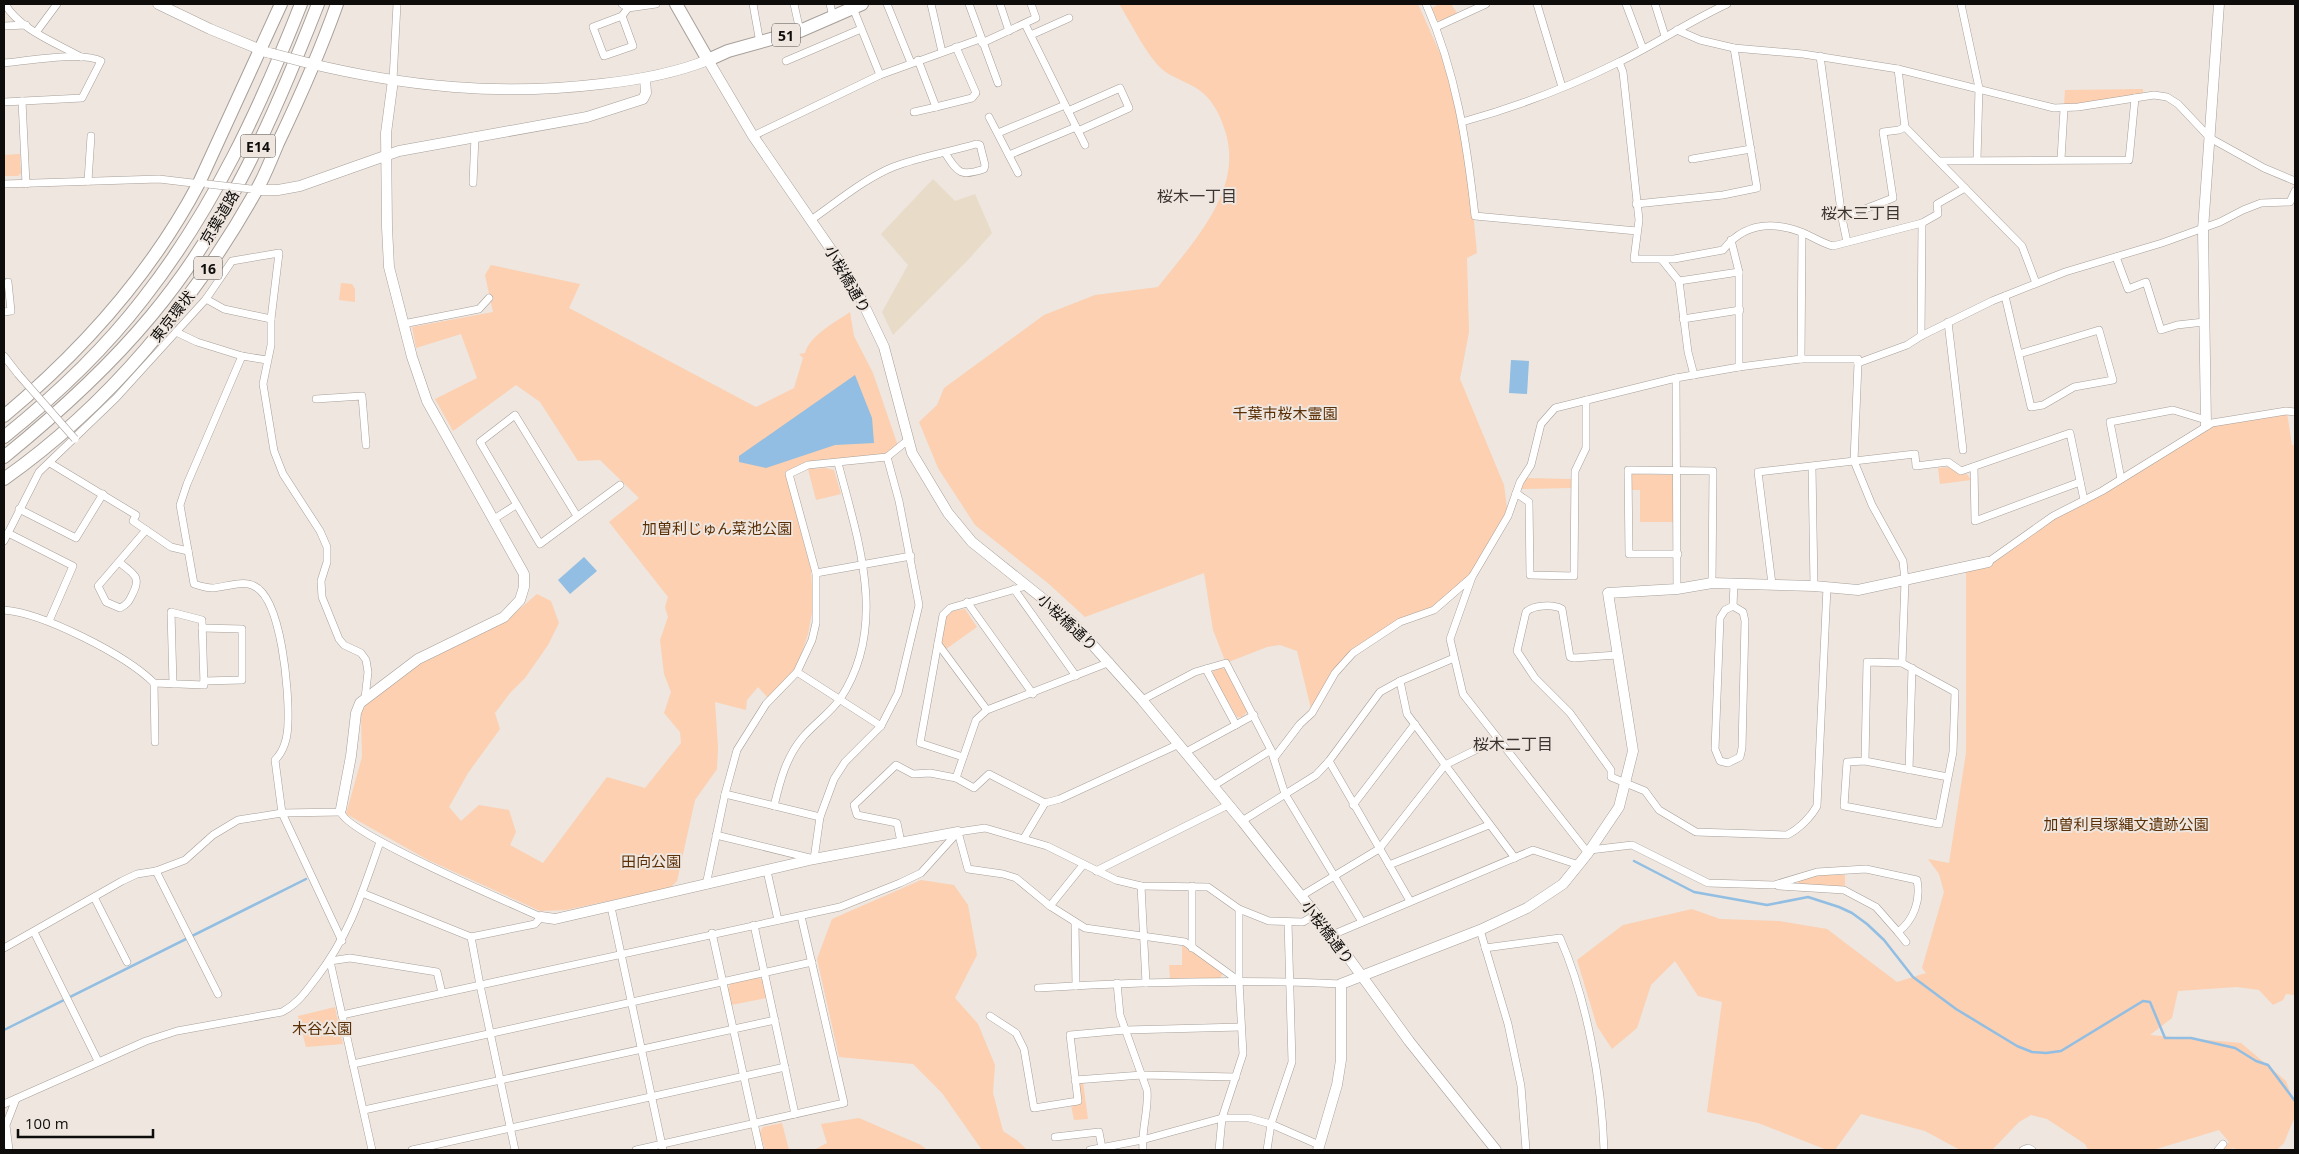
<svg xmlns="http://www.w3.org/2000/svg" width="2299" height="1154" viewBox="0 0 2299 1154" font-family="'Open Sans','Noto Sans JP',sans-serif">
<rect width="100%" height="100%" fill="#eee6df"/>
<path fill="#e8dcc8" d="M933 179 955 201 975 194 992 233 967 261 893 335 882 312 908 265 881 234Z"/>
<g fill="#fcd0b0">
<path d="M1119 4H1418L1449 73 1469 171 1477 253 1467 258 1469 332 1460 379 1504 485 1508 516 1472 577 1434 610 1400 622 1353 653 1335 673 1312 713 1297 651 1280 645 1267 647 1226 663 1213 630 1204 573 1085 617 1049 584 975 525 938 468 919 422 937 405 944 388 1044 315 1095 295 1158 287C1193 242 1248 187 1223 125 1219 113 1213 102 1203 93 1192 83 1174 79 1163 70 1146 55 1132 24 1119 4Z"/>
<path d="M1439 4H1451L1457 13 1441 21 1436 20 1430 9Z"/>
<path d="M2143 89V95L2064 106 2065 90Z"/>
<path d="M20 154 21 173 18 176H4V155Z"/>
<path d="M491 265 580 284 569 308 756 407 794 388 803 358 799 354 805 353C810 335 836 322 850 312L854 336 873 373 898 446 887 455 864 456 808 465 785 472 811 570 813 607 808 634 796 671 769 699 758 687 747 700 746 710 715 702 718 747 717 769 695 800 677 881 670 888 566 910 540 911 428 860 346 814 362 757 361 713 372 695 418 665 508 619 537 594 551 601 559 623 548 645 525 678 510 693 495 713 500 729 468 773 449 807 461 821 479 805 509 810 516 832 510 845 543 863 607 777 645 788 681 743 680 732 664 713 671 692 664 674 660 640 668 617 665 607 668 597 609 522 639 498 600 460 578 461 540 402 516 385 453 431 435 399 477 378 461 334 416 348 412 327 493 312 485 275Z"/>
<path d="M341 283 352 284 355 289V302L339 300Z"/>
<path d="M2287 413 2292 445H2295V995L2286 994 2283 1000 2273 1005 2259 990 2237 987 2178 991 2172 1018 2150 1035 2241 1043 2286 1081 2295 1105V1116L2284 1143 2277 1150H2236L2234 1148 2222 1150 2229 1142 2219 1130 2153 1150H2088L2085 1144 2047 1119 2031 1115 2019 1122 1992 1150H1960L1925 1131 1861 1114 1835 1150H1827L1758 1123 1707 1112 1722 1002 1698 996 1675 961 1651 985 1637 1028 1612 1049 1597 1026 1577 960 1623 925 1692 909 1720 919 1779 921 1827 929 1897 982 1926 973 1922 968 1944 892 1939 874 1928 859 1949 863 1966 753V571L2211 426Z"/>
<path d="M1951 467 1962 475 1967 474 1971 480 1940 484 1938 468Z"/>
<path d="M826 468 834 470 841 494 816 500 808 469Z"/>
<path d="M1632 474 1674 475V522H1640V490H1632Z"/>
<path d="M1526 478 1571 479V488L1520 489Z"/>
<path d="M965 609 977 627 946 649 941 641 945 616 953 611Z"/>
<path d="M1222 668 1226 669 1249 710 1242 717H1237L1213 675V671Z"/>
<path d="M1820 875H1845V886L1799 885 1798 881Z"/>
<path d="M921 880 954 885 968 905 977 955 955 998 978 1024 995 1065 993 1093 1003 1131 1018 1141 1027 1150H982L942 1093 913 1064 839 1057 817 959 832 919Z"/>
<path d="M1182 945 1223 973 1220 978 1170 979 1169 965H1182Z"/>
<path d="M758 977 763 981 766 998 731 1005 728 988 731 983Z"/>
<path d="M335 1007 343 1044 306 1047 298 1016Z"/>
<path d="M1080 1082H1083L1088 1119 1074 1120 1071 1105 1079 1104 1077 1085Z"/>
<path d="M859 1118 921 1145 927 1150H814L827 1143 821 1124Z"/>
<path d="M782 1123 789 1150H765L760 1132 763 1127Z"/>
</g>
<g fill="#91bee2">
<path d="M1511 360 1529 361 1527 394 1509 393Z"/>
<path d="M855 375 872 418 874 443 835 445 766 468 739 462V456Z"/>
<path d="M584 557 597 571 570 594 558 580Z"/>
</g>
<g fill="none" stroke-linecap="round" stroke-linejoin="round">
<g stroke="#91bee2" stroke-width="2.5">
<path d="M1634 861 1694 892 1767 905 1808 897 1839 907 1852 913 1867 924 1884 940 1913 977 1956 1009 2017 1046 2032 1052 2046 1053 2061 1051 2143 1001 2150 1002 2165 1038H2191L2235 1048 2256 1061 2268 1065 2295 1101"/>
<path d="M4 1030 306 879"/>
</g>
<defs>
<g id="street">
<path d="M5 4C19 29 56 43 81 57"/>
<path d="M622 4 628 8 656 4"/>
<path d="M753 4 760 43"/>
<path d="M794 4 800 31"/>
<path d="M830 4 833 17"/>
<path d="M887 4 911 63"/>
<path d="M931 4 942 52"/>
<path d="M969 4 998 83"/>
<path d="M1000 4 1009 31"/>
<path d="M1426 4C1456 72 1467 143 1475 216L1637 231"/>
<path d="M1537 4 1562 87"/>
<path d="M1626 4 1643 49"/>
<path d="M1655 4 1665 36"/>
<path d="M1961 4 1979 88 1977 160"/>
<path d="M853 8 880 75"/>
<path d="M622 16 633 46 604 56 593 27 622 16 628 8"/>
<path d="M1025 24 1085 145"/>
<path d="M4 26 26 25"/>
<path d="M1436 27 1486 4"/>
<path d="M1677 30 1700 40 1734 48 1803 54 1898 69 2054 108 2078 107 2154 95 2167 97 2178 104 2210 138 2264 168 2295 181"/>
<path d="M37 31 57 4"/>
<path d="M1031 35 1069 18"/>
<path d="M982 43 1036 18 1031 4"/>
<path d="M1820 56 1842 218 1847 242"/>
<path d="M918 60 936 107 972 98 976 93 956 47"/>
<path d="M786 61 861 29"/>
<path d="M1619 62 1623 72 1639 220 1634 259H1674L1723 250C1744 223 1771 221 1801 232 1812 236 1821 243 1833 246L1922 223 1938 214 1937 204 1965 188"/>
<path d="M4 63C26 61 83 51 101 61L82 98 4 102"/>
<path d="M1898 69 1905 127 2022 246 2036 283"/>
<path d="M393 80 397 4"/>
<path d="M22 101 26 184"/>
<path d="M1068 111 1120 88 1129 108 1078 131"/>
<path d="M914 112 936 107"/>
<path d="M989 117 1018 173"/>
<path d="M1462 122C1516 107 1569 87 1619 62 1656 44 1690 21 1727 4"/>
<path d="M998 133 1065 105"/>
<path d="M753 136 880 75 980 39"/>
<path d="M1009 155 1076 127"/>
<path d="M1692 159 1751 149"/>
<path d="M2061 159 2064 109"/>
<path d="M1940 161 2129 160 2135 98"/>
<path d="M88 181 91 136"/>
<path d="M473 183 475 136"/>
<path d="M4 184 159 179 201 184"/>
<path d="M1636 204 1723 195 1757 188 1734 48"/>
<path d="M1842 218 1893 198 1883 132 1899 130 1905 127"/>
<path d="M811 220C837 202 864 179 893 167 919 157 949 152 976 144L980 145 985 165 984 169C960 177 958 173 945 153"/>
<path d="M1731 240 1739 272V367"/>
<path d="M2116 257 2128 289 2146 282 2161 330 2177 325 2204 322"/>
<path d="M1662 260 1679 281 1688 352 1694 375"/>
<path d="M1679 281 1739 272"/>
<path d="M2005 296 2031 407 2043 405 2074 387 2113 380 2099 330 2019 354"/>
<path d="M206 299 224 309 271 319"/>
<path d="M4 312 11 311 8 282"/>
<path d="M1683 319 1740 310"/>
<path d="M1948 322 1963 450"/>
<path d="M403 324 479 309 489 298"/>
<path d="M176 332 197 342 242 356"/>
<path d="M1921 336 1922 223"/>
<path d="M4 356 18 374"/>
<path d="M1801 359 1802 233"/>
<path d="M267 360 242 356 187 484 180 505 194 584C200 586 207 588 213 588 225 587 243 580 254 586 282 599 289 692 288 721 288 734 285 750 275 760L282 813 342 941"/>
<path d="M1858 363 1907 345 1921 336 1992 301 2065 272 2162 243 2220 222 2243 210 2261 203 2290 202 2295 191"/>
<path d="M1858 363 1854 461 1872 505 1903 561 1905 581 1902 663"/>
<path d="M1676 378 1677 589"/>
<path d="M316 399 362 396 366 445"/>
<path d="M50 463 136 515 133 521 171 547 188 551"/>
<path d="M1812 467 1814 586"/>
<path d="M1974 467 1975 521 2080 482"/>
<path d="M2121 479 2110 422 2173 410 2206 420"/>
<path d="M1516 493 1529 502 1530 575 1574 576 1575 471 1586 448V400"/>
<path d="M19 509 76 538 103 494"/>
<path d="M577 516 515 415 480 442 540 544 620 485"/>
<path d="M494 519 516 505"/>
<path d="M8 533 73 566 49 621"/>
<path d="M4 541 39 472 116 398 206 299 232 261 279 253 271 319V345L263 384 274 451 283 474 320 531 327 547V562L321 581 322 597 339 639 344 645 361 653 366 660 368 672 365 698"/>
<path d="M1678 554H1629L1628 470 1713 471 1712 583"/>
<path d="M119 562C132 573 142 576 133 593 129 601 128 604 120 608L106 602 98 586 146 530"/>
<path d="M1988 562 2053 516 2102 491 2212 423 2286 411 2295 412"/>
<path d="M816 573 911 556"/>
<path d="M1472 577 1450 639 1463 694 1588 853"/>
<path d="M1772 584 1758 472 1915 454 1916 466 1948 462 1961 471 2070 433 2084 500"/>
<path d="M1014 589 1076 676"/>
<path d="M967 602 1033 694"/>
<path d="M1733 606 1743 612 1745 621 1742 748 1740 757 1728 763 1720 761 1715 749 1720 618 1725 610Z"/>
<path d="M1733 606 1734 584"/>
<path d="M4 610C43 613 126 655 154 683L204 685 202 620 171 612 173 684"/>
<path d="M202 628 242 629V680L204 681"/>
<path d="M938 644 987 710"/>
<path d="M1617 655 1574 658 1570 657 1562 609C1553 604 1533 605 1526 612L1517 651 1535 678 1570 713 1611 770V777L1645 791 1659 810 1696 832 1787 835C1799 829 1811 817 1817 806L1827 587"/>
<path d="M1206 669 1236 725"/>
<path d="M797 672 881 726"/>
<path d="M1400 681 1407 714 1515 858"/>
<path d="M154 683 155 742"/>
<path d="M1142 700 1195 672 1226 663 1271 750 1285 794 1362 922"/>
<path d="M1186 752 1254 715"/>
<path d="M963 757 920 743 943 615 950 608 1026 586"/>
<path d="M1274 758 1300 724 1312 713 1335 673 1353 653 1400 622 1434 610 1472 577 1508 516 1520 482 1531 465 1541 424 1555 408 1676 378 1739 367 1801 359H1858V363"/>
<path d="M1329 761 1410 901"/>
<path d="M1865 761 1867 662 1902 663 1955 692 1953 752 1939 824 1844 806 1847 762 1865 761 1948 777"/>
<path d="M1909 770 1912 668"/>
<path d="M956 778 976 720 987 710 1110 662"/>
<path d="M1213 786 1271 750"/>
<path d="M725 794 820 817"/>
<path d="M1353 805 1415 724"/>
<path d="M774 806C780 781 786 757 803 737 814 724 830 713 840 699 889 626 858 540 838 463"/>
<path d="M341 812C345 833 513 904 541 917L535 924 471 937 362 893"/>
<path d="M1242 821 1316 775 1329 761 1380 692 1400 681 1454 658"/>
<path d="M958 832 968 869 1003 874 1016 878 1050 906 1085 928 1185 942 1239 981"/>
<path d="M716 835 814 859 820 817 834 779 845 762 881 726 898 693 919 605 899 501 887 457"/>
<path d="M1024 838 1045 803"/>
<path d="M901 842 897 823 857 815 854 805 896 765 913 774 930 773 956 778 974 788 989 774 1045 803 1060 799 1179 744"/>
<path d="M1590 850 1632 845 1708 883 1774 885 1817 872 1866 869 1917 880C1921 900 1914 920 1898 932L1906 942"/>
<path d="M1389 865 1489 825"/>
<path d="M156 871 218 994"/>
<path d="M767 871 778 920"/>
<path d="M1096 871 1228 805"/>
<path d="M706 885 725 794 737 750 766 704 797 672 812 640 816 623V573L789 474 808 465 887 457 908 440"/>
<path d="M1141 886 1146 983"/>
<path d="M1192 886V948"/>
<path d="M1779 886 1844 890 1876 907 1898 932"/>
<path d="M1301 896 1379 849 1445 765 1498 739"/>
<path d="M94 897 127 962"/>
<path d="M1050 906 1083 865"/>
<path d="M611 907 663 1150"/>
<path d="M1075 923 1076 986"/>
<path d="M754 925 795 1114"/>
<path d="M1480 930 1508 1024 1521 1086 1526 1150"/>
<path d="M34 932 98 1061"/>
<path d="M712 933 760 1150"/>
<path d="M1332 935 1533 850 1579 865"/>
<path d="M471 937 480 985 515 1150"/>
<path d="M4 948 122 881 137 874 156 871 185 860 213 835 238 820 282 813 341 812V810"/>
<path d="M1485 948 1560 938C1587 999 1602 1084 1604 1150"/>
<path d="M330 961 372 1150"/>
<path d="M330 961 350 958 437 972 442 993"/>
<path d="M1117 983 1120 1015 1147 1090C1149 1110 1141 1130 1143 1150"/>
<path d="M1038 988C1139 982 1240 979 1341 984"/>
<path d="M342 1015 840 907 900 883 921 873 958 832 985 828 1047 846 1116 880 1141 886 1208 887 1239 909 1269 921 1303 922 1315 915"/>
<path d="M990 1016 1016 1033 1024 1049 1034 1108 1078 1101 1070 1035 1126 1030 1241 1027"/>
<path d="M353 1064 812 962"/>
<path d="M1075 1080 1142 1075 1236 1077"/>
<path d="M4 1104 146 1041 177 1031 282 1012C299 1003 306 991 317 977 350 934 362 893 380 842"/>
<path d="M364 1110 775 1020"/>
<path d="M1055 1137 1099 1132 1102 1148"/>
<path d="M9 1150 6 1125 16 1099"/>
<path d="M412 1150 785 1067"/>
<path d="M636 1150 844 1103 801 916"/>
<path d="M1090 1150 1142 1140 1222 1118H1249L1271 1124 1319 1145"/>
<path d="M1219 1150 1222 1118 1243 1054 1239 981V909"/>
<path d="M1267 1150 1271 1124 1292 1062 1288 922"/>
<path d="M2023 1150 2028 1148 2032 1150"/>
<path d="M2218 1150 2223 1144"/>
</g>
<g id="secondary">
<path d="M158 4 210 29 266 52"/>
<path d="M308 63C407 87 500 96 601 84 638 80 673 74 708 60L753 136 843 267 862 301 884 347 912 453 948 513 972 542 1072 622 1142 700 1242 821 1332 935 1409 1041 1496 1150"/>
<path d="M257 190H278L300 186 399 151 587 117 643 99 646 93 645 78"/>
<path d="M2206 425 2203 229 2219 4"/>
<path d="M341 809 351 756 356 713 360 703 418 659 504 617 520 600 524 587V574L427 401 412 357 389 267 387 227 386 133 393 80"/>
<path d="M541 917 555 919 814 859 958 832"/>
<path d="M1318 1150 1337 1085 1341 1060V984L1480 930 1527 908 1563 884 1588 853 1619 807 1633 751 1608 593 1677 589 1712 583 1814 586 1858 590 1988 562"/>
</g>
<g id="highway">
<path d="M676 4 708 60 728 51 800 31 862 4"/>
<path d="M4 416C83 350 151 274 199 183L281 4"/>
<path d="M4 437C55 396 103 351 143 299 213 210 260 108 301 4"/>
<path d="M4 457C57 414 107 369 151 316 228 224 275 114 318 4"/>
<path d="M4 479C109 405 193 303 256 191 265 176 271 159 278 143 300 97 320 52 337 4"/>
</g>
</defs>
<use href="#street" stroke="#a79f99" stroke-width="8"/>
<use href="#secondary" stroke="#a79f99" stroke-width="11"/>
<use href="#highway" stroke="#a79f99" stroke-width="14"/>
<use href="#street" stroke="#fff" stroke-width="7"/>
<use href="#secondary" stroke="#fff" stroke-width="10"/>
<use href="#highway" stroke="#fff" stroke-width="12"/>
<defs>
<g id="street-bridge">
<path d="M207 184 251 189"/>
<path d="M18 374 75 439"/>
</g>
<path id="secondary-bridge" d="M270 53 308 63"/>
</defs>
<use href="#street-bridge" stroke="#a79f99" stroke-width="8" stroke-linecap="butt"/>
<use href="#secondary-bridge" stroke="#a79f99" stroke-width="11" stroke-linecap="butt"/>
<use href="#street-bridge" stroke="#fff" stroke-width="7"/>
<use href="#secondary-bridge" stroke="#fff" stroke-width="10"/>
</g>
<g text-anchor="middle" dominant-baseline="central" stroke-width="4" stroke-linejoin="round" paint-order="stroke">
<g fill="#eee6df" stroke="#524e4b" stroke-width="1">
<rect x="772" y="23.5" width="28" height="23" rx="4"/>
<rect x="240.5" y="134.5" width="35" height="23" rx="4"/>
<rect x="194" y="256.5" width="28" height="23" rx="4"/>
</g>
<g font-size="14" font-weight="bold" fill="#0f0d0b">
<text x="786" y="35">51</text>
<text x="258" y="146">E14</text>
<text x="208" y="268">16</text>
</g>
<g font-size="15" fill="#0f0d0b" stroke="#eee6df">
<text transform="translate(219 217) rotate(-59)">京葉道路</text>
<text transform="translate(848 279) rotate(60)">小桜橋通り</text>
<text transform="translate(172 316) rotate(-52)">東京環状</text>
<text transform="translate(1068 622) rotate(43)">小桜橋通り</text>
<text transform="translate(1328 932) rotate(53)">小桜橋通り</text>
</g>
<g font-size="15" fill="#5b3007" stroke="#eee6df">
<text x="1285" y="413">千葉市桜木霊園</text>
<text x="717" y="528">加曽利じゅん菜池公園</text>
<text x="2126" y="824">加曽利貝塚縄文遺跡公園</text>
<text x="651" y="861">田向公園</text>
<text x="322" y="1028">木谷公園</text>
</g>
<g font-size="16" fill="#3a332f" stroke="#eee6df">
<text x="1197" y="196">桜木一丁目</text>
<text x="1861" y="213">桜木三丁目</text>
<text x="1513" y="744">桜木二丁目</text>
</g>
</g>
<rect width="2299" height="1154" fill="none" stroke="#0f0d0b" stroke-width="10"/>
<path d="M18 1129v8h135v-8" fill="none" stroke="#0f0d0b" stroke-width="2.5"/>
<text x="25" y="1129" font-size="15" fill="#0f0d0b" stroke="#eee6df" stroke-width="4" paint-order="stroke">100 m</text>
</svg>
